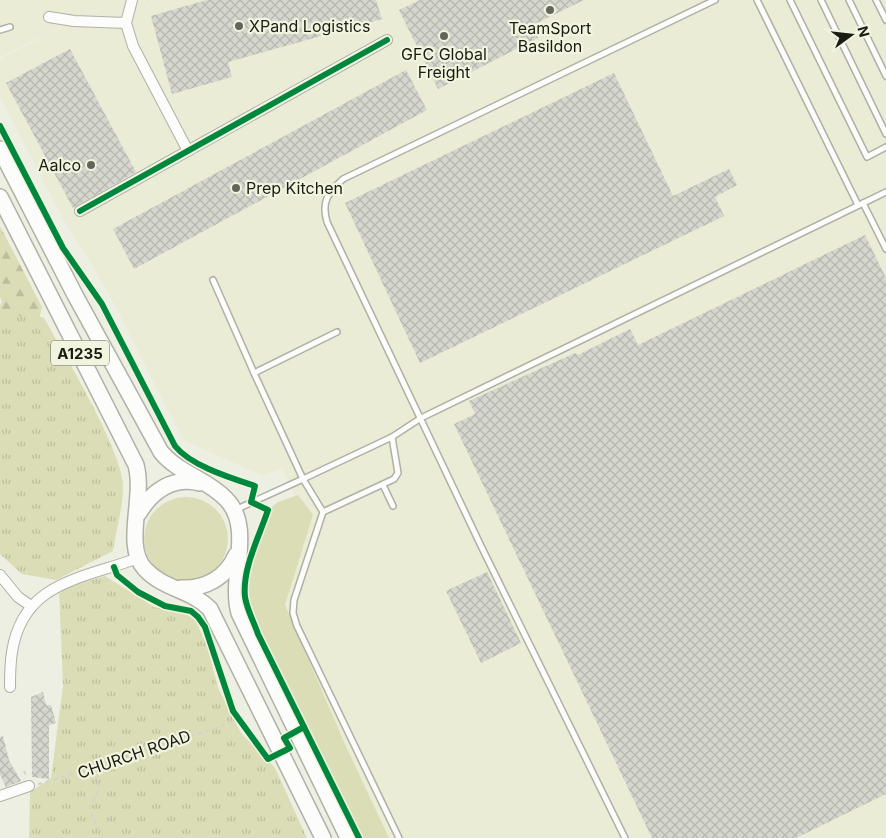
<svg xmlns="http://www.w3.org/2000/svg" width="886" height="838" viewBox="0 0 886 838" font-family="Inter,sans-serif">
<defs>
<pattern id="forest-firs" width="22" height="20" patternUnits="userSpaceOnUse" patternTransform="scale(1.25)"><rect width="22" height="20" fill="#dbddb6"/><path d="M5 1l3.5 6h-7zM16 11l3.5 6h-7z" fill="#bbbd9c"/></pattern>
<pattern id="park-tufts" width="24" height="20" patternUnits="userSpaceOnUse" patternTransform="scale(1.25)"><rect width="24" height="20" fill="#dbddb6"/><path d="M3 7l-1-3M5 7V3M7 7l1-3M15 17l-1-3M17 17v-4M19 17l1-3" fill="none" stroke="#bbbd9c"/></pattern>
<pattern id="building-cross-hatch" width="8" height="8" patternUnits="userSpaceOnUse" patternTransform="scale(1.25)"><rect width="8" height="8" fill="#d5d6cd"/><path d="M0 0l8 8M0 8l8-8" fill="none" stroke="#b6b7af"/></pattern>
</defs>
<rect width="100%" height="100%" fill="#eeefe3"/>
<path fill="#eaecd6" d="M0 0H152L148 5 144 21 149 5 153 0H886V838H389L277 600 306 521 282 468 263 476 183 440 107 290 62 217 0 97V59L64 26 100 29 63 26 0 57Z"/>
<g fill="#dbddb6">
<path d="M298 495 313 515 285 605 344 742 389 838H357L249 612 247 579 268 510 278 502Z"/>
<circle cx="186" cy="539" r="42"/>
</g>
<path fill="url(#forest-firs)" d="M0 226 42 307 27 373 0 394V306L2 302 0 297Z"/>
<g fill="url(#park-tufts)">
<path d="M33 314 44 318C63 352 124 453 123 487 123 508 116 530 113 551L56 580 22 574 0 554V319Z"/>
<path d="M105 576 154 607 185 614 195 619 207 646 218 688 241 733 275 768 307 838H29L30 792 51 778 63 686 59 589Z"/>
</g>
<g fill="url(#building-cross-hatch)">
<path d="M207 0H376L382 19 228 62 232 77 172 94 151 16Z"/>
<path d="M420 0H584L533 25 538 38 438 89 399 10Z"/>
<path d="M70 49 136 172 73 208 6 83Z"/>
<path d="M406 70 427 110 134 269 113 229Z"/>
<path d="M614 73 673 196 729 169 737 185 715 197 724 216 420 363 345 203Z"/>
<path d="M865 235 886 278V794L796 838H652L454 424 475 414 469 401 575 353 578 355 630 329 638 345Z"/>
<path d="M487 572 521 643 481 663 446 591Z"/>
<path d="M43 692 46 705H51L56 723 49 725V779L32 777 31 697Z"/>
<path d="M3 736 9 760 21 781 6 787 0 775V737Z"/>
</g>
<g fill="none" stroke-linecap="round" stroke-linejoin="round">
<defs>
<g id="service">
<path d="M757 0 858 205"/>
<path d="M790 0 867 157 886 147"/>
<path d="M821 0 886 134"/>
<path d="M849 0 886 76"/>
<path d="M876 0 886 20"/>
<path d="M0 30 10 27"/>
<path d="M863 203 886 249"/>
<path d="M213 280 254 373"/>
<path d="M337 332 254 373 303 479 392 437 421 418 886 192"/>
<path d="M383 485 393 506"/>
<path d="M235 510 303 479 323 512 294 600 293 613 297 626 399 838"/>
<path d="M323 512 394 479 398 473 392 437"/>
<path d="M625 838 482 548 327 222C321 201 328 193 343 179L715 0"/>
</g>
<g id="minor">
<path d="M132 0 126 23 133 46 188 151"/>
<path d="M49 17 74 21 126 23"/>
<path d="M80 211 387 40"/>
<path d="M0 575 18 597 31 606"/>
<path d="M10 687C10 676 10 664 12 652 23 581 83 579 138 558"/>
<path d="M0 796 29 786"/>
</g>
<g id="primary">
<path d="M0 149 75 295 161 452C178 473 207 479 226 499 254 527 229 577 239 613L348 838"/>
<path d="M0 197 136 465C145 498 123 546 145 569 163 589 192 590 210 609L323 838"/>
<path d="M139 513C152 491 173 476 200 483"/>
<path d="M181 588C205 589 226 578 236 555"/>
</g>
</defs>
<use href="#service" stroke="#afb0a6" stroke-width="8"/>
<use href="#minor" stroke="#afb0a6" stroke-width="12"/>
<use href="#primary" stroke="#afb0a6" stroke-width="18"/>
<g stroke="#d3d3cf" stroke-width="2" stroke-dasharray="4 4" stroke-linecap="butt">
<path d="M93 768 99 788 90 809 102 838"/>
<path d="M24 771 27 777"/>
<path d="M38 784C78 774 115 759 154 746 182 737 211 732 237 719"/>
</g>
<use href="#service" stroke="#fcfdfb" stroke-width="5"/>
<use href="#minor" stroke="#fcfdfb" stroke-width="10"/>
<use href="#primary" stroke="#fcfdfb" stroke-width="15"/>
<defs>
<g id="cycleway">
<path d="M0 126 63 248 102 304 175 446C191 466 231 478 255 486L251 502 268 510C259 537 242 569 245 597 247 610 254 622 258 634L359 838"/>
<path d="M80 211 387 40"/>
<path d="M114 567 117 575 138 592 165 606 191 611 198 617 205 627 233 711 268 759 290 748 284 738 304 727"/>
</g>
</defs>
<use href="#cycleway" stroke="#f1f4de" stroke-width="9"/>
<use href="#cycleway" stroke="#00873e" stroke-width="6"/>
</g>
<g fill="#64655c" stroke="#f1f4de" stroke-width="2">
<circle cx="550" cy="10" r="5"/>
<circle cx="239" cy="26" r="5"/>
<circle cx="444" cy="36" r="5"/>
<circle cx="91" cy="165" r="5"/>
<circle cx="236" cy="188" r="5"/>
</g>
<g text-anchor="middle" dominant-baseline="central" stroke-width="4.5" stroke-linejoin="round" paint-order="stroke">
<rect fill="#f1f4de" stroke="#5a5c50" stroke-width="1" x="51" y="340.5" width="58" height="25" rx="4"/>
<g font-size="15" font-weight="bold" fill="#1a1b13">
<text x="80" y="353">A1235</text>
</g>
<g font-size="16" fill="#1a1b13" stroke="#f1f4de" text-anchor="start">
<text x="249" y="26">XPand Logistics</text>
<text x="550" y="28" text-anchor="middle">TeamSport<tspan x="550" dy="18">Basildon</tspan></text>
<text x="444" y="54" text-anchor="middle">GFC Global<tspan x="444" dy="18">Freight</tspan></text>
<text x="81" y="165" text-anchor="end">Aalco</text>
<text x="246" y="188">Prep Kitchen</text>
</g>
<g font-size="16" fill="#1a1b13" stroke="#f1f4de">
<text transform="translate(134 754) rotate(-19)">CHURCH ROAD</text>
</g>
</g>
<g transform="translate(851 35) rotate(75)" stroke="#f1f4de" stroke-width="4" paint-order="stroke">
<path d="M0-4L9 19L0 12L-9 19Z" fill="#1a1b13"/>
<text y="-8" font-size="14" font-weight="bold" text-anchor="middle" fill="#1a1b13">N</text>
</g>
</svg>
